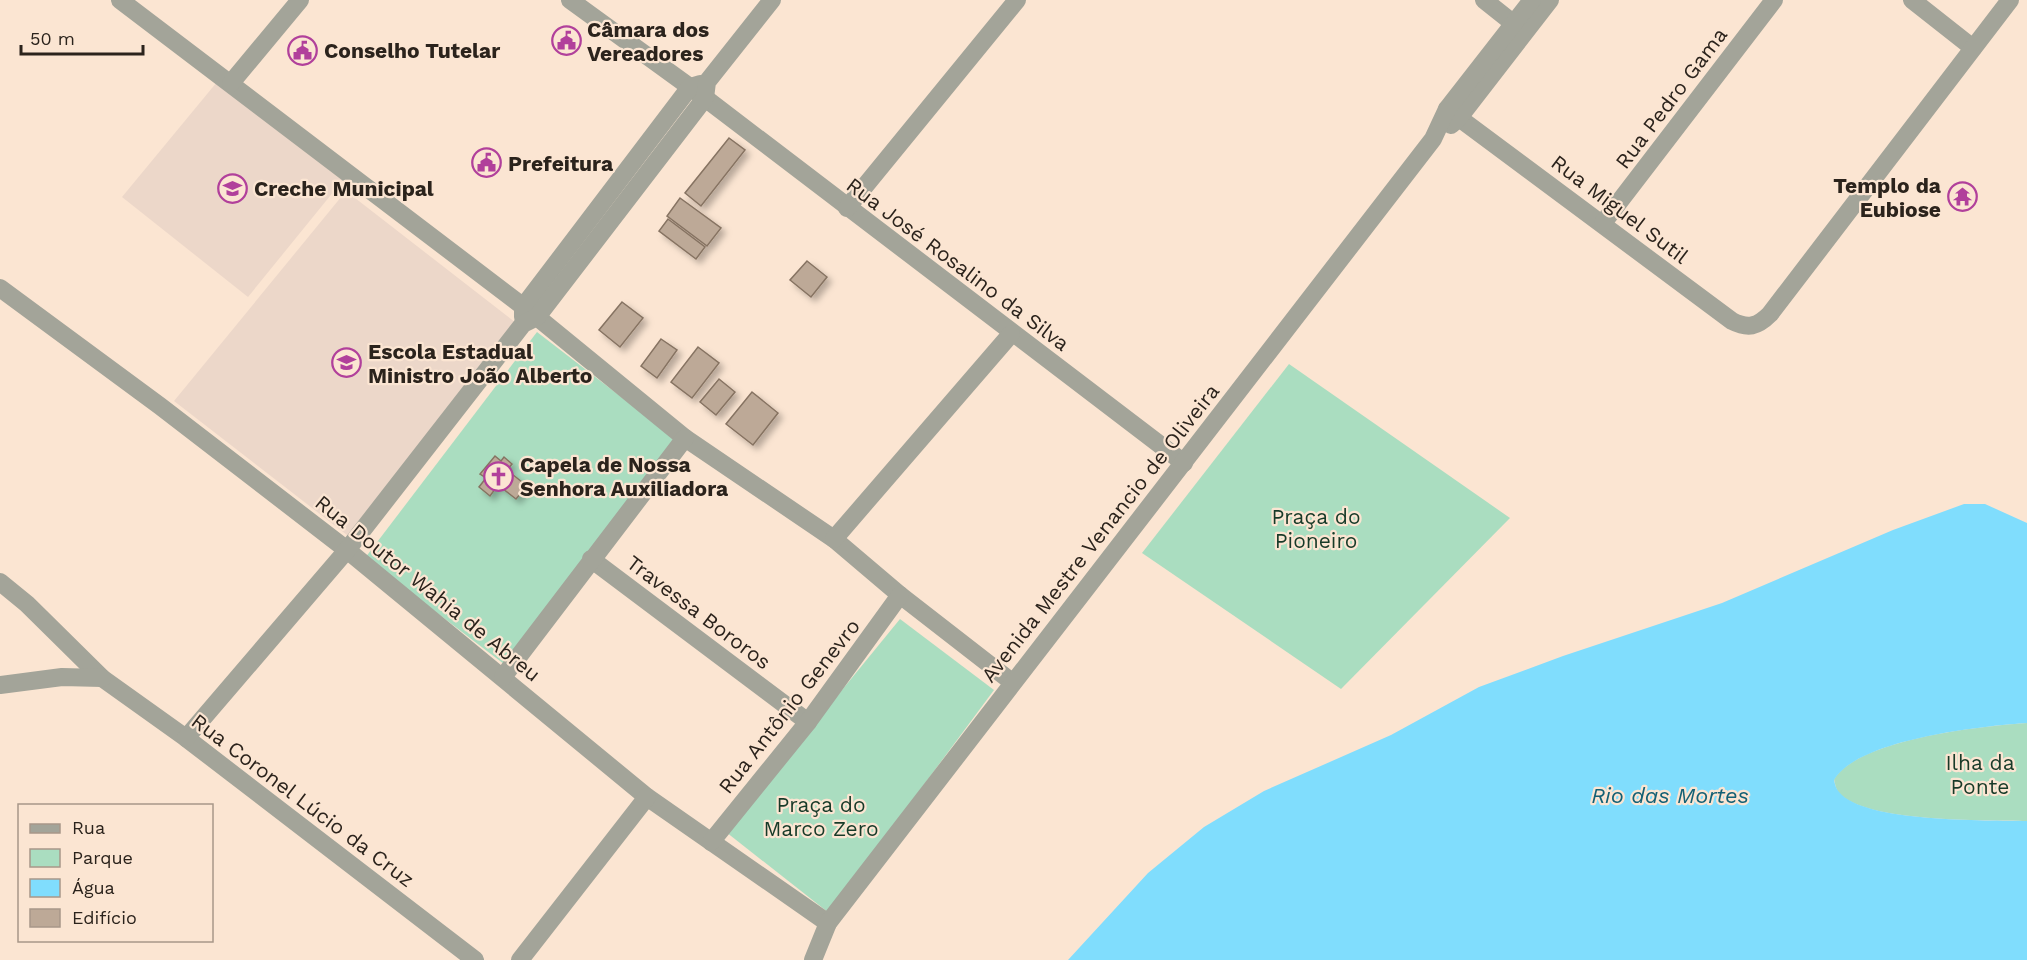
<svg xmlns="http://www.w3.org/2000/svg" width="2027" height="960" viewBox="0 0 2027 960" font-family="'Work Sans',sans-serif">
<defs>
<filter id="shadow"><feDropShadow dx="4.5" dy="4.5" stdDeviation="3" flood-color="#0004"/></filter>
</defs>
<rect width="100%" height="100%" fill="#fbe5d2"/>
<g fill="#ecd7c9">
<path d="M217 82 343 180 248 297 122 197Z"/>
<path d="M346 191 520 326 347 535 174 401Z"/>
</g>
<g fill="#aaddc0">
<path d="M537 332 677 440 504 664 365 558Z"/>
<path d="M1289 364 1510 518 1341 689 1142 553Z"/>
<path d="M900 619 994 690 829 913 726 832Z"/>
<path d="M2027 723V821C1988 820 1863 823 1838 792 1836 789 1835 784 1834 779 1859 739 1982 726 2027 723Z"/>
</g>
<path fill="#80ddfd" d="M1964 504H1985L2027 523V723C1983 726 1858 739 1834 780 1835 784 1836 789 1839 792 1864 823 1988 820 2027 821V960H1068L1148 873 1204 827 1264 791 1391 735 1479 687 1563 656 1722 603 1893 530Z"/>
<g fill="#bda997" stroke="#867362" stroke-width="1.5" filter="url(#shadow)">
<path d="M729 138 745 150 701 206 685 193Z"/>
<path d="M680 198 721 228 707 246 667 216Z"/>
<path d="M668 219 705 247 696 259 659 231Z"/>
<path d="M807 261 827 277 811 297 790 280Z"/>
<path d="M622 302 643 318 620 347 599 330Z"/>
<path d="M661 339 677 350 657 378 641 366Z"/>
<path d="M698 347 719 363 692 398 671 382Z"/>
<path d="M719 379 735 392 716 415 700 402Z"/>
<path d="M752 392 778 413 753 445 726 424Z"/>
<path d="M495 456 501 461 504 457 512 464 507 470 527 486 516 499 498 485 490 496 479 487 486 478 480 474Z"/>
</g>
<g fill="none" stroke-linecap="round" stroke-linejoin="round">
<g stroke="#a3a499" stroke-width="18">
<path d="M120 0 537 317 685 438 834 539 900 595 1012 682"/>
<path d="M570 0 705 98 1184 463"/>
<path d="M1484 0 1523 31"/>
<path d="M1912 0 1973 48"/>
<path d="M231 83 300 0"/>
<path d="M1447 109 1732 321C1748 329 1757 327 1770 314L2010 0"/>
<path d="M1451 125 1458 119 1550 0"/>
<path d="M847 208 1017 0"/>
<path d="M1603 223 1774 0"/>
<path d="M0 288 160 406 347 550 647 797 828 923"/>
<path d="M523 317V307L690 87 700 84"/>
<path d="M834 539 1011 334"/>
<path d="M591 559 808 722"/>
<path d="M0 582 27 604 102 678 186 738 475 960"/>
<path d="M503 677 685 438"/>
<path d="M0 685 62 677 102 678"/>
<path d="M186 738 347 550 523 324 537 317 705 98 707 82 772 0"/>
<path d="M711 842 808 722 900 595"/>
<path d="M520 960 647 797"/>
<path d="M813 960 828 923 1433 139 1447 109 1532 0"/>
</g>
</g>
<defs>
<symbol id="civic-ring" viewBox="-11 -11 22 22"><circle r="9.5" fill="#fbe5d2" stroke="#b1409b" stroke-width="1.5"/><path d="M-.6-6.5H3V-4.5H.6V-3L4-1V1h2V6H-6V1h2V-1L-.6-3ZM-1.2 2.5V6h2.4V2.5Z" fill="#b1409b"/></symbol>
<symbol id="school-ring" viewBox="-11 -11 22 22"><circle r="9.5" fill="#fbe5d2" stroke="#b1409b" stroke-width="1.5"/><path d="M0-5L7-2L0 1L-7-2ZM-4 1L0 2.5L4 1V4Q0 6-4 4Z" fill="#b1409b"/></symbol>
<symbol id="temple-ring" viewBox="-11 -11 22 22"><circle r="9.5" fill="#fbe5d2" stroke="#b1409b" stroke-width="1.5"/><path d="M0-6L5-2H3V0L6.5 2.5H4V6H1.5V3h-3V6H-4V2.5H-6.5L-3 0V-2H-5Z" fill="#b1409b"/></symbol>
<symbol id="church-ring" viewBox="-11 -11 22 22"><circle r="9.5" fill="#fbe5d2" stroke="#b1409b" stroke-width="1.5"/><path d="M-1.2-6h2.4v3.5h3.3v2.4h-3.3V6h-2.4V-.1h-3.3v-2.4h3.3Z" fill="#b1409b"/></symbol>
</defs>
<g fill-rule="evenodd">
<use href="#civic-ring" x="550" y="24" width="33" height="33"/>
<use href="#civic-ring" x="286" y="34" width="33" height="33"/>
<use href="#civic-ring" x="470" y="146" width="33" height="33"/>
<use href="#school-ring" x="216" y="172" width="33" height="33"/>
<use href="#temple-ring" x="1946" y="180" width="33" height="33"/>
<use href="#school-ring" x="330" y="346" width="33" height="33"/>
<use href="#church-ring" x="482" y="460" width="33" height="33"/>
</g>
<g text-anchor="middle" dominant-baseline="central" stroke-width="4.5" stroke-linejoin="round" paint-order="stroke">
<g font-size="21" font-weight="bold" fill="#2b231c" stroke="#fbe5d2" text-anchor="start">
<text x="587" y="29">Câmara dos<tspan x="587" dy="24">Vereadores</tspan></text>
<text x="324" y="50">Conselho Tutelar</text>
<text x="508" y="163">Prefeitura</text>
<text x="1941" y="185" text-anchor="end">Templo da<tspan x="1941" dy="24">Eubiose</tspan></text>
<text x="254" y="188">Creche Municipal</text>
<text x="368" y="351">Escola Estadual<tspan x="368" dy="24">Ministro João Alberto</tspan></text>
<text x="520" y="464">Capela de Nossa<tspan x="520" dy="24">Senhora Auxiliadora</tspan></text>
</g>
<g font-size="21" fill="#2b231c" stroke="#fbe5d2">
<text transform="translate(1671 98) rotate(-53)">Rua Pedro Gama</text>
<text transform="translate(1620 209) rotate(37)">Rua Miguel Sutil</text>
<text transform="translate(958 264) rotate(37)">Rua José Rosalino da Silva</text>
<text transform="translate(1100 533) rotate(-52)">Avenida Mestre Venancio de Oliveira</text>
<text transform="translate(428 588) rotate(39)">Rua Doutor Wahia de Abreu</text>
<text transform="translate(699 612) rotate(37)">Travessa Bororos</text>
<text transform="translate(789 706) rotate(-52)">Rua Antônio Genevro</text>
<text transform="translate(303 800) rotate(37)">Rua Coronel Lúcio da Cruz</text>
</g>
<g font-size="21" fill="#173a28" stroke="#fbe5d2">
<text x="1316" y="516">Praça do<tspan x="1316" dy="24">Pioneiro</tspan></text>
<text x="1980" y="762">Ilha da<tspan x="1980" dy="24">Ponte</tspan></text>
<text x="821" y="804">Praça do<tspan x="821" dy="24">Marco Zero</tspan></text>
</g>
<g font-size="22" font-style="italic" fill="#136075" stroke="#fbe5d2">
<text x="1670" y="795">Rio das Mortes</text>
</g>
</g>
<rect x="18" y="804" width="195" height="138" fill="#fbe5d2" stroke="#a89789" stroke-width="1.5"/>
<rect x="30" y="824" width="30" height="9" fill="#a3a499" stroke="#a89789" stroke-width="1.5"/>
<text x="72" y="834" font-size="18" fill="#2b231c">Rua</text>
<rect x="30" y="849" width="30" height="18" fill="#aaddc0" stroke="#a89789" stroke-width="1.5"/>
<text x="72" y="864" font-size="18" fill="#2b231c">Parque</text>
<rect x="30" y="879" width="30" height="18" fill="#80ddfd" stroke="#a89789" stroke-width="1.5"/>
<text x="72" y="894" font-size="18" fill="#2b231c">Água</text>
<rect x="30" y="909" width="30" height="18" fill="#bda997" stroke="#a89789" stroke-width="1.5"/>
<text x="72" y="924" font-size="18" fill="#2b231c">Edifício</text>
<path d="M21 45v9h122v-9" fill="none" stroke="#2b231c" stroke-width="3"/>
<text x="30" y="45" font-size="18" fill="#2b231c" stroke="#fbe5d2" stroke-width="4.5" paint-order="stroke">50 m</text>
</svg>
